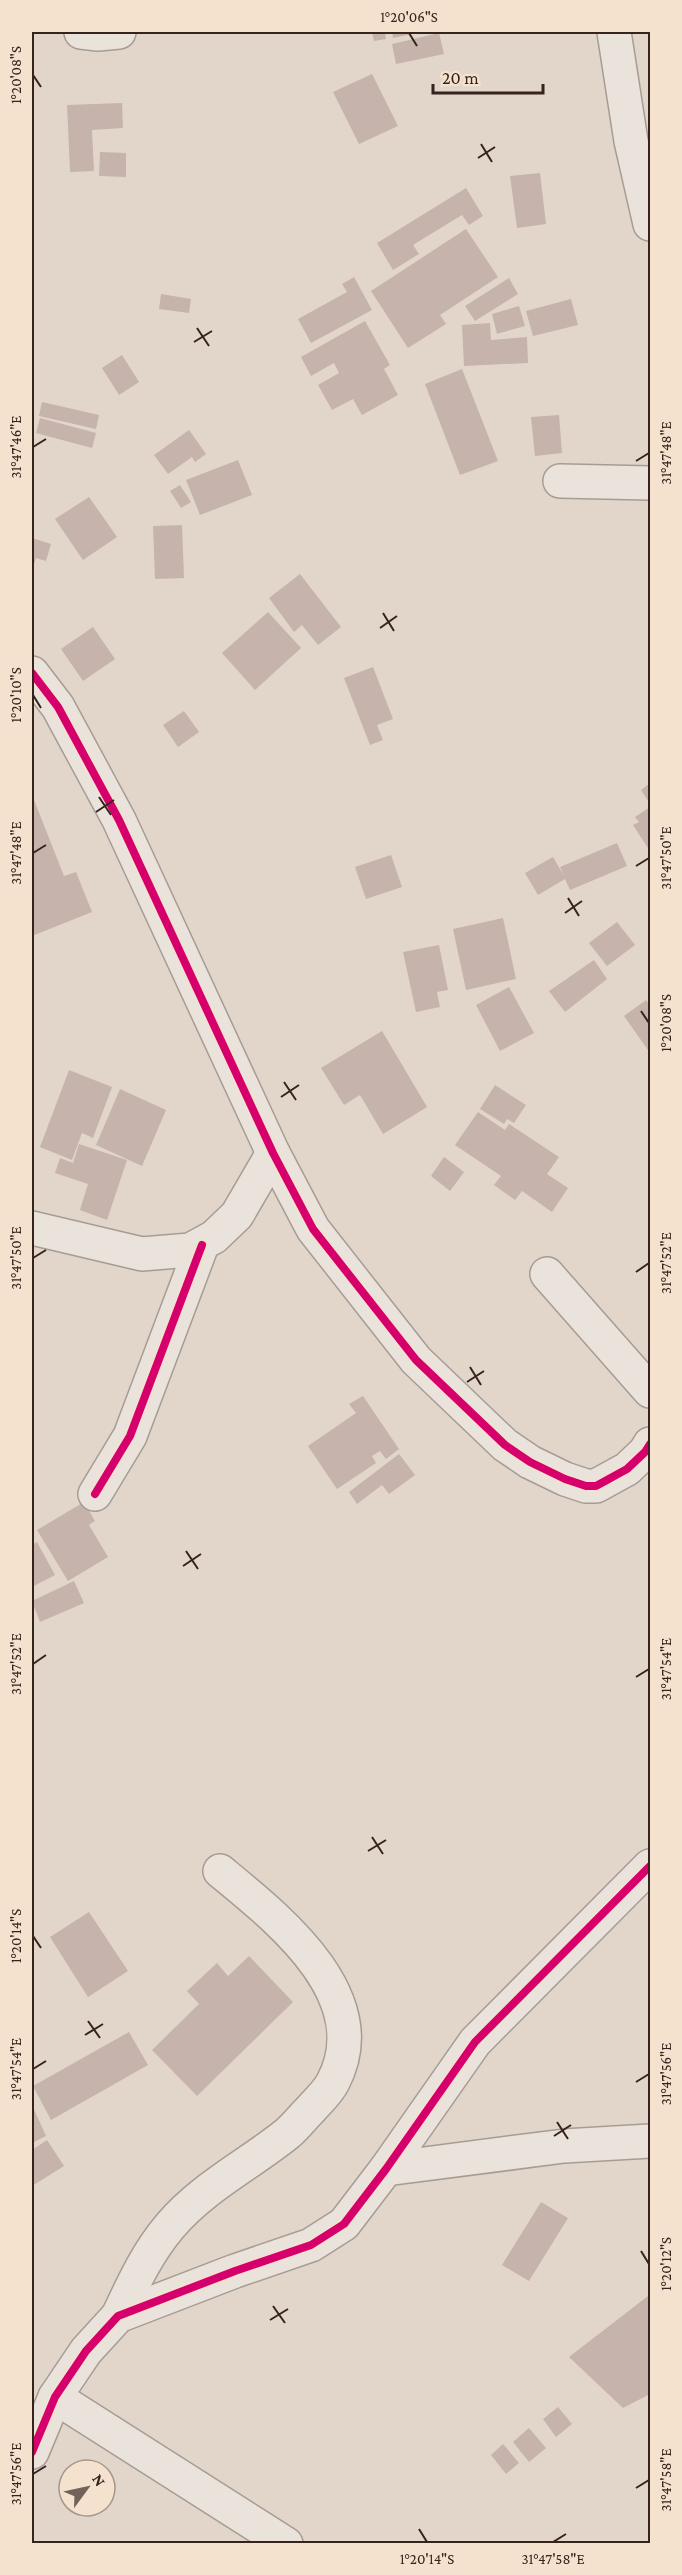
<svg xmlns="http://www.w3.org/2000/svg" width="682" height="2575" viewBox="0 0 682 2575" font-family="'Crimson Pro',serif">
<rect width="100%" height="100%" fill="#e2d6ca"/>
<g fill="#c6b3ab">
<path d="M372 32H385L386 39 374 41Z"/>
<path d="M392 32H417V33L393 38Z"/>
<path d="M439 33 444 54 396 64 392 44Z"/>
<path d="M372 74 398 126 359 144 333 92Z"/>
<path d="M122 103 123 128 92 130 94 171 70 172 67 105Z"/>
<path d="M100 152 126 153V177L99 176Z"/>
<path d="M540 173 546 224 517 228 510 176Z"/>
<path d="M466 188 483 216 469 225 462 215 413 245 419 254 393 270 377 243Z"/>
<path d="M466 229 498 277 440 315 446 324 408 348 371 291Z"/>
<path d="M354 277 372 310 311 343 298 319 347 292 342 284Z"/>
<path d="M509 278 518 294 475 321 465 306Z"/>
<path d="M161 294 191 299 189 313 159 309Z"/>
<path d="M571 299 578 325 533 336 526 311Z"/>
<path d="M519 306 525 326 497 334 492 314Z"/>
<path d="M365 321 390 365 384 369 398 395 362 415 353 399 332 410 318 385 339 373 334 363 311 376 301 357Z"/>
<path d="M490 323 491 340 527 337 528 363 464 366 462 325Z"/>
<path d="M122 355 139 382 119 395 102 368Z"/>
<path d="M462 369 498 461 460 475 425 384Z"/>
<path d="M42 402 99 415 96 429 39 416Z"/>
<path d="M559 415 562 453 535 456 531 417Z"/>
<path d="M40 418 96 433 92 448 36 433Z"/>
<path d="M189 430 206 454 195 462 192 457 168 474 154 455Z"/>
<path d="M238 460 252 495 200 515 186 480Z"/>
<path d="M180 485 191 502 181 508 170 491Z"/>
<path d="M89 497 117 537 83 560 55 519Z"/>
<path d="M182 525 184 578 155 579 153 526Z"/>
<path d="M32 538 51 544 46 561 36 558 32 571Z"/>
<path d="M300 574 341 627 318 645 302 625 294 632 269 598Z"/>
<path d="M268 612 301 648 255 690 222 653Z"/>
<path d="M93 627 115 659 83 681 61 649Z"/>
<path d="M373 667 393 719 377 725 383 740 370 745 344 678Z"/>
<path d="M184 711 199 732 178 747 163 725Z"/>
<path d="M650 783V804L641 790Z"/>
<path d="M34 800 64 876 76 872 92 912 32 936V801Z"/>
<path d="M650 807V847L648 848 633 825 639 822 635 817Z"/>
<path d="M617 843 627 866 570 890 565 879 538 895 525 873 553 857 564 876 560 867Z"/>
<path d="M391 855 402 887 366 899 355 867Z"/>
<path d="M503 918 516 979 466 990 453 929Z"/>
<path d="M617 922 635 945 607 966 589 943Z"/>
<path d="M439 945 448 990 437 992 440 1007 416 1012 403 952Z"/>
<path d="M594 960 607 979 565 1012 549 991Z"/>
<path d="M509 987 534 1033 500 1051 476 1005Z"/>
<path d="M646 1000 650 1005V1053L624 1016Z"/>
<path d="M382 1031 427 1107 383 1134 360 1095 344 1105 321 1068Z"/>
<path d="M69 1070 112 1087 93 1138 82 1133 72 1160 40 1147Z"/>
<path d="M495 1085 526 1105 514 1123 507 1119 504 1124 480 1109Z"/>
<path d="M120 1089 166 1110 142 1166 96 1145Z"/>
<path d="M478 1112 505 1130 509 1124 559 1157 547 1174 568 1188 552 1212 522 1191 515 1200 494 1185 501 1176 455 1145Z"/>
<path d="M79 1144 127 1160 107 1220 80 1210 88 1184 55 1173 60 1158 73 1163Z"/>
<path d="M444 1157 464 1172 450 1191 431 1176Z"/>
<path d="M363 1396 399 1449 386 1459 380 1451 372 1456 376 1463 337 1489 308 1446 356 1413 349 1404Z"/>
<path d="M399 1454 415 1475 389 1494 382 1485 357 1504 349 1492Z"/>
<path d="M84 1502 95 1521 89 1525 108 1557 68 1581 37 1530Z"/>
<path d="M37 1542 55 1575 32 1587V1545Z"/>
<path d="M74 1581 84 1603 40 1622 32 1601Z"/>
<path d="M89 1912 128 1971 88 1997 50 1937Z"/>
<path d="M249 1956 293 2002 197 2096 152 2050 199 2004 187 1991 217 1963 228 1976Z"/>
<path d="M129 2032 148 2065 51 2120 33 2086Z"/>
<path d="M32 2105 46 2136 32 2143Z"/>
<path d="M47 2140 64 2166 32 2186V2150Z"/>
<path d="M541 2202 568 2218 529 2281 502 2265Z"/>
<path d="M648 2296 650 2299V2394L623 2408 569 2357Z"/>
<path d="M558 2407 572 2424 556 2437 543 2419Z"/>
<path d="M529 2428 546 2448 529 2462 513 2442Z"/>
<path d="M503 2444 519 2463 506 2474 491 2455Z"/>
</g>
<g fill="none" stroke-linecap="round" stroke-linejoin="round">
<defs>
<g id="minor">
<path d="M81 32 98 34 119 32"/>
<path d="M614 32 631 141 650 224"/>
<path d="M560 481 650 483"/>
<path d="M32 673 58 707 119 820 273 1153 313 1229 416 1360 505 1445 530 1462 565 1479 586 1486H596L627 1469 645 1452 650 1444"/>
<path d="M32 1228 142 1254 190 1250 214 1237 237 1215 273 1153"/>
<path d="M547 1274 650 1391"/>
<path d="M95 1494 130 1436 202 1245"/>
<path d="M386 2169 564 2146 650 2141"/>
<path d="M118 2316C133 2284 147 2253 170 2226 203 2187 250 2164 288 2133 296 2126 303 2117 310 2110 318 2101 328 2092 333 2082 378 1996 277 1918 220 1871"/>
<path d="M55 2397 286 2544"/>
</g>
<path id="tertiary" d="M32 2452 55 2397 86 2351 118 2316 235 2271 311 2245 344 2224 386 2169 475 2042 650 1866"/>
</defs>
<use href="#minor" stroke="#a79c94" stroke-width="36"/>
<use href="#tertiary" stroke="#a79c94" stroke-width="36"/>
<use href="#minor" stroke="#eae3db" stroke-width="33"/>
<use href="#tertiary" stroke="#eae3db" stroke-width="33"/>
<defs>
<g id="cycleway">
<path d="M32 673 58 707 119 820 273 1153 313 1229 416 1360 505 1445 530 1462 565 1479 586 1486H596L627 1469 645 1452 650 1444"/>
<path d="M95 1494 130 1436 202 1245"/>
<path d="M32 2452 55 2397 86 2351 118 2316 235 2271 311 2245 344 2224 386 2169 475 2042 650 1866"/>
</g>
</defs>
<use href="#cycleway" stroke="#f5e2ce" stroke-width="11"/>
<use href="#cycleway" stroke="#d6006c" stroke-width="8"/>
</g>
<path fill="none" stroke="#35231c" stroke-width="2" d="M409 33 417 46M33 75 41 87M481 144 492 162M478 158 495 147M197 328 209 346M194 342 212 331M33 447 46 439M636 461 649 453M383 613 394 631M380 628 397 616M33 695 41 708M99 797 111 815M96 812 114 800M33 853 46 845M636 866 649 858M568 898 579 916M565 913 582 901M641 1011 649 1023M284 1082 296 1100M281 1097 299 1085M33 1258 46 1250M636 1272 649 1263M470 1367 481 1385M467 1382 484 1371M186 1551 198 1569M183 1566 201 1554M33 1664 46 1655M636 1677 649 1669M372 1837 383 1854M368 1851 386 1840M33 1936 41 1948M88 2021 100 2038M85 2035 103 2024M33 2069 46 2061M636 2082 649 2074M557 2122 568 2139M554 2136 571 2125M641 2251 649 2264M273 2306 285 2323M270 2320 288 2309M33 2474 46 2466M636 2488 649 2480M419 2529 427 2542M553 2542 566 2534"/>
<rect width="682" height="2575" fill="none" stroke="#f5e2ce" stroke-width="66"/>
<g transform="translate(87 2488) rotate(57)"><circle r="28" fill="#f5e2ce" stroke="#a89687" stroke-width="1.5"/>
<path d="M0-4.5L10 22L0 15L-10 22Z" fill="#726259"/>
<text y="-9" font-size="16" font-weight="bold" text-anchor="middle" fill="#35231c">N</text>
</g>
<path d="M433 84v9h110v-9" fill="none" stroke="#35231c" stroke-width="3"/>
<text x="442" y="84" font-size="18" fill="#35231c" stroke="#f5e2ce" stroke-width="4.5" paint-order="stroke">20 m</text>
<rect x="33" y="33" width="616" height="2509" fill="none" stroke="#35231c" stroke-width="2"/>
<g font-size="15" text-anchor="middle" fill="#35231c">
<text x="409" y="22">1°20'06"S</text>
<text transform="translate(16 75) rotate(-90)" y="5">1°20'08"S</text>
<text transform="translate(16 447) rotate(-90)" y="5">31°47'46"E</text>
<text transform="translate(666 453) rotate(-90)" y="5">31°47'48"E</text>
<text transform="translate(16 695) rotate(-90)" y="5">1°20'10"S</text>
<text transform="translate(16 853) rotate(-90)" y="5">31°47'48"E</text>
<text transform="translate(666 858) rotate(-90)" y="5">31°47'50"E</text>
<text transform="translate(666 1023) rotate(-90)" y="5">1°20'08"S</text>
<text transform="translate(16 1258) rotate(-90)" y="5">31°47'50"E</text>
<text transform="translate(666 1263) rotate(-90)" y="5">31°47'52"E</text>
<text transform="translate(16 1664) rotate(-90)" y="5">31°47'52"E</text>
<text transform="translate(666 1669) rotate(-90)" y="5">31°47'54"E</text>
<text transform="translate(16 1936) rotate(-90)" y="5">1°20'14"S</text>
<text transform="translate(16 2069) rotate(-90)" y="5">31°47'54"E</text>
<text transform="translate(666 2074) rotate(-90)" y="5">31°47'56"E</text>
<text transform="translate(666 2264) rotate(-90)" y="5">1°20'12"S</text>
<text transform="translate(16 2474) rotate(-90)" y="5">31°47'56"E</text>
<text transform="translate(666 2480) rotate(-90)" y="5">31°47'58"E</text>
<text x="427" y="2564">1°20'14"S</text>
<text x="553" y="2564">31°47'58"E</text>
</g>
</svg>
